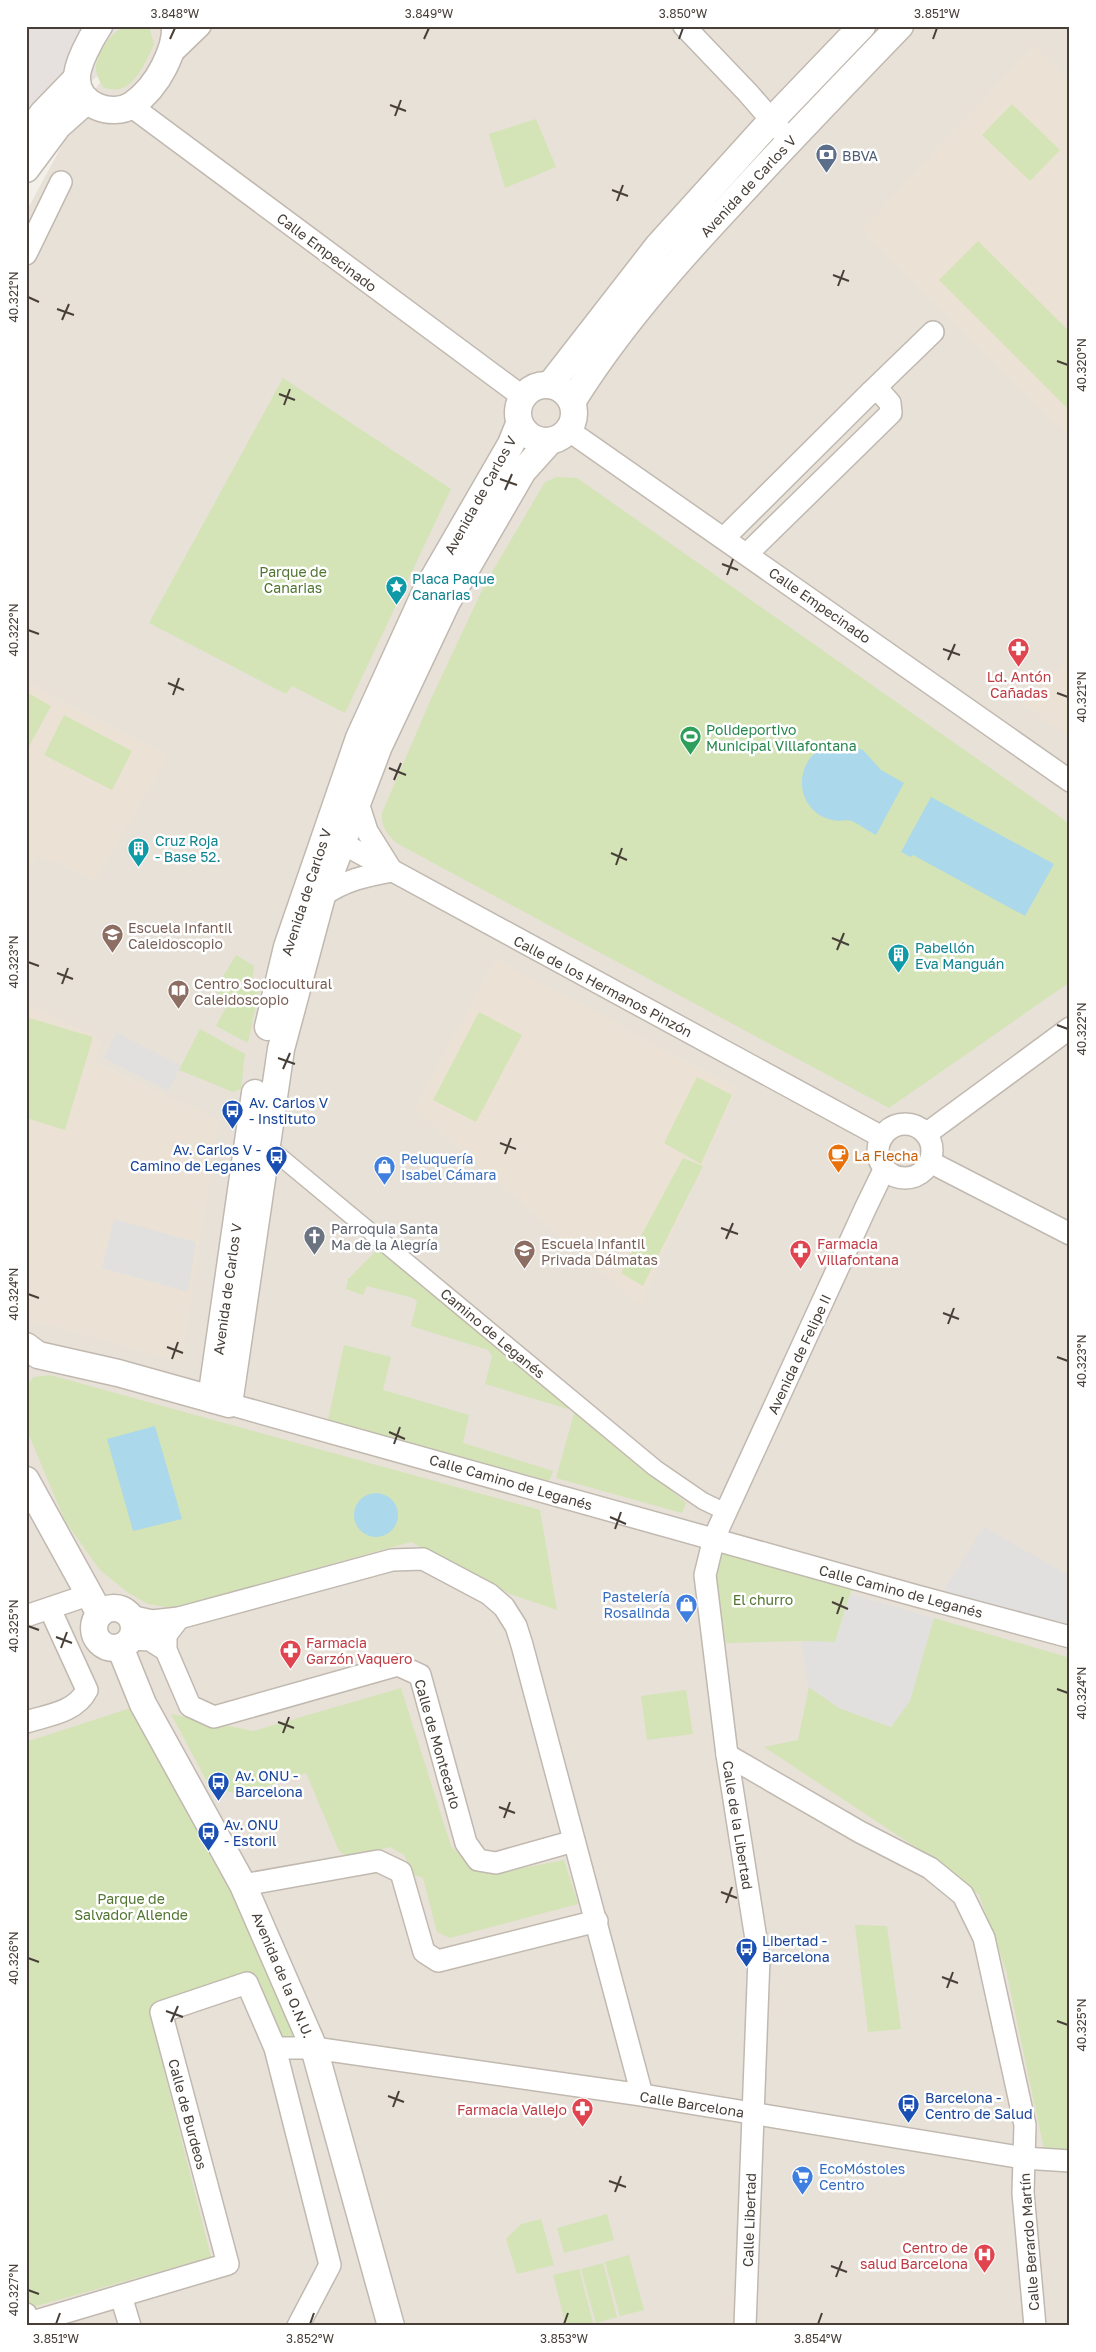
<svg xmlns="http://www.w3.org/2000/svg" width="1096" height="2352" viewBox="0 0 1096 2352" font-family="'Golos Text',sans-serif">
<rect width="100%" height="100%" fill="#f3efe9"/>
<path fill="#e7e1d8" d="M153 26H1070V2326H26V212L86 101 119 58Z"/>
<path fill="#e6e1de" d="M26 26H134L119 58 26 136Z"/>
<g fill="#ebe2d5">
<path d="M1034 45 1070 80V438L861 230Z"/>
<path d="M1070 655V737L1022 704Z"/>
<path d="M26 681 168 756 95 881 76 871 37 856 26 875Z"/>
<path d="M496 959 737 1088 640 1306 414 1109Z"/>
<path d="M26 1002 101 1039 96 1062 219 1120 181 1362 26 1319Z"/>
</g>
<g fill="#d4e4b6">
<path d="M126 26H149L154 44C147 59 137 84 120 89 115 90 109 89 104 88 100 82 97 77 96 70 95 54 112 31 126 26Z"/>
<path d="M1012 104 1060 150 1030 181 982 135Z"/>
<path d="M536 119 556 167 505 188 489 134Z"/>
<path d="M978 241 1070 332V411L939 280Z"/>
<path d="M283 378 451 489 345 713 292 686 286 694 149 623Z"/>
<path d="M557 477 577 478 1070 824V982L889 1108 398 844C387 835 381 827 382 813L431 699 485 584 545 482Z"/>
<path d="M26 692 51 706 26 752Z"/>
<path d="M64 715 132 751 112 790 44 755Z"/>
<path d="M236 955 254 966 252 983 260 986 248 1043 216 1026 230 1000 214 991Z"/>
<path d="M479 1012 522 1035 476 1122 433 1100Z"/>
<path d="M26 1017 93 1037 65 1130 26 1118Z"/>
<path d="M200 1029 245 1054 241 1089 233 1092 179 1070Z"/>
<path d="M697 1077 732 1095 701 1164 664 1143Z"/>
<path d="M683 1158 703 1166 643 1286 621 1273Z"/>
<path d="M380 1247 571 1405 568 1409 485 1384 492 1356 488 1350 411 1326 417 1301 413 1298 367 1286 363 1295 346 1289 348 1279Z"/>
<path d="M344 1345 391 1357 383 1390 469 1415 463 1443 553 1471 549 1481 328 1420Z"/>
<path d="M50 1375 540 1510 557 1610 510 1594 411 1542 173 1608 148 1604 127 1592 100 1570 65 1521 26 1428V1386L34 1377Z"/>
<path d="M575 1410 686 1503 682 1513 556 1478Z"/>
<path d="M714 1538 854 1583 835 1642 801 1641 726 1643 714 1575Z"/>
<path d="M934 1618 1070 1658V2151L1044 2149 1006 1970 979 1895 929 1856 764 1747 798 1740 809 1687 839 1708 891 1727Z"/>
<path d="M401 1688 451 1846 471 1865 492 1874 564 1860 578 1904 450 1938 437 1932 423 1878 414 1875 404 1855 390 1847 349 1858 339 1851 306 1773 242 1795 210 1787 171 1714 253 1731Z"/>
<path d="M686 1690 693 1734 647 1740 641 1696Z"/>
<path d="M143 1704 314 2048 278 2042 249 1977 149 2011 211 2257 26 2309V1742Z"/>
<path d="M855 1925 887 1926 901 2029 868 2032Z"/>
<path d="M607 2214 614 2240 564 2253 557 2228Z"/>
<path d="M541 2219 554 2265 517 2274 506 2239 521 2224Z"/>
<path d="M629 2255 644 2310 620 2316 605 2262Z"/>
<path d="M603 2263 617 2317 596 2323 581 2269Z"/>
<path d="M579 2269 593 2323 566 2326 553 2275Z"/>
</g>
<g fill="#e2e0de">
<path d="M117 1033 181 1066 168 1091 104 1058Z"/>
<path d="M114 1219 196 1242 188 1292 102 1268Z"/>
<path d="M984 1527 1070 1576V1637L936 1601Z"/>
<path d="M850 1594 934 1618 910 1701 891 1727 839 1708 809 1687 801 1641 835 1642Z"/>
</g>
<g fill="#abd8eb">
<path d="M842 743 863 750 881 770 904 783 876 835C868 831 860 825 852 821 846 819 839 822 833 820 807 815 794 787 807 763 814 750 827 744 842 743Z"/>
<path d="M931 797 1054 864 1025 916 913 855 911 857 901 852Z"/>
<path d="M155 1426 182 1519 133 1531 107 1439Z"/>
<circle cx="376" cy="1515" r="22"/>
</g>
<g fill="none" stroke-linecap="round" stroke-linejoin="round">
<defs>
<path id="pedestrian" d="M266 1145 655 1468 703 1501 726 1512"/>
<g id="minor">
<path d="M684 26 748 93 781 131"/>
<path d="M171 54 200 26"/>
<path d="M131 106 523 397"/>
<path d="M26 254 61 182"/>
<path d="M871 392 933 332"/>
<path d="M568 430 1070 781"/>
<path d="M724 538 871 392 881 393 890 403 891 413 747 554"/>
<path d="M326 838 349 847 882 1137"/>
<path d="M322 896C345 880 365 876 392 871L367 831 357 800"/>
<circle cx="905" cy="1151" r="27"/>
<path d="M926 1134 1070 1028"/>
<path d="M930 1162 1070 1234"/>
<path d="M229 1404 917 1596 1070 1637"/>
<path d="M26 1616 88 1595"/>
<path d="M130 1616 152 1621 179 1618 392 1560 423 1559 489 1594 504 1607 516 1626 522 1645 642 2095"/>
<path d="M179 1618 166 1635V1650L190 1706 214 1717 398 1665 420 1675 466 1843 478 1860 496 1863 574 1841"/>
<path d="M131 1639 150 1640 166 1650"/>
<path d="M26 1722C49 1715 76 1712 87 1690L50 1609"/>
<path d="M727 1755 860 1832 930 1868 963 1895 984 1938 1025 2125 1023 2193 1035 2326"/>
<path d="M243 1885 378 1861 401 1872 424 1952 438 1961 597 1921"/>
<path d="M275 2048H314L642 2095 1024 2158 1070 2161"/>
<path d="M121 2296 130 2326"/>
<path d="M26 2314 29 2323 228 2264 161 2012 247 1983 275 2048 330 2265 298 2326"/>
<path d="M745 2326 759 1958 727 1755 705 1575 714 1538 866 1207 881 1176 886 1171"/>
</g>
<g id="tertiary">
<path d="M99 26C91 38 76 65 77 79 77 105 112 118 132 105 146 95 157 81 164 67 170 55 176 40 175 26"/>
<path d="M26 136 43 113 76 79"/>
<path d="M26 169 58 126 86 101"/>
<path d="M550 385 658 246 771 121 862 26"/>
<circle cx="546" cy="413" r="28"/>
<path d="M572 402C616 331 673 266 730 205 786 144 843 85 900 26"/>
<path d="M268 1027 287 947 359 738 426 591 511 444 519 424"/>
<path d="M26 1346 38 1355 118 1373 229 1404 281 1049 322 896 379 746 447 602 523 471 550 441"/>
<path d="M211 1399 255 1093"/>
<path d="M26 1480 100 1614"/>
<circle cx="114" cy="1628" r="20"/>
<path d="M120 1647 143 1704 243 1885 314 2048 391 2326"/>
</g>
</defs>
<use href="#pedestrian" stroke="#c1b9b0" stroke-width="19"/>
<use href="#minor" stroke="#c1b9b0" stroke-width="24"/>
<use href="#tertiary" stroke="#c1b9b0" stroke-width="29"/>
<use href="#pedestrian" stroke="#fff" stroke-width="16"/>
<use href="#minor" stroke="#fff" stroke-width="21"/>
<use href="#tertiary" stroke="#fff" stroke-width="26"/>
</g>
<path fill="none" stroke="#473f38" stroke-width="2" d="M170 39 175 28M424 39 429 28M679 39 683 28M933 39 937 28M390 105 406 111M395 116 401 100M612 190 628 196M617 201 623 185M833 275 849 281M838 286 844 270M28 297 39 302M57 309 74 315M62 320 69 304M1057 361 1068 365M279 394 295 400M284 405 290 389M500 479 517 485M505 490 512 474M722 564 738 570M727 575 733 559M28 630 39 634M943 649 960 655M948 660 955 644M168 683 184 690M1057 693 1068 697M173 695 179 678M389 768 406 775M394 780 401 763M611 853 627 860M616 865 622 848M832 938 849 945M837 950 844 933M28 962 39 966M57 973 73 979M62 984 68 968M1057 1025 1068 1029M278 1058 295 1064M283 1069 290 1053M500 1143 516 1149M505 1154 511 1138M721 1228 738 1234M726 1239 733 1223M28 1294 39 1298M943 1313 959 1319M948 1324 954 1308M167 1347 183 1353M1057 1357 1068 1361M172 1359 178 1342M389 1432 405 1439M394 1444 400 1427M610 1517 626 1524M615 1529 621 1512M832 1602 848 1609M837 1614 843 1597M28 1626 39 1630M56 1637 72 1643M61 1648 67 1632M1057 1689 1068 1693M278 1722 294 1728M283 1733 289 1717M499 1807 515 1813M504 1818 510 1802M721 1892 737 1898M726 1903 732 1887M28 1958 39 1962M942 1977 958 1983M947 1988 953 1972M166 2011 183 2017M1057 2021 1068 2025M171 2022 178 2006M388 2096 404 2102M393 2107 399 2091M609 2181 626 2187M615 2192 621 2176M831 2266 847 2272M836 2277 842 2261M28 2290 39 2294M56 2324 60 2313M310 2324 314 2313M564 2324 568 2313M818 2324 822 2313"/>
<defs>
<symbol id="bank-pin" viewBox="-11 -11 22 30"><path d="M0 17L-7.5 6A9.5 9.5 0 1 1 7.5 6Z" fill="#5c6f8a" stroke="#fff"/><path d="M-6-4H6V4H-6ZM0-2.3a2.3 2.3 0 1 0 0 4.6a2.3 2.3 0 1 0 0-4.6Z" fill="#fff"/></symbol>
<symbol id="sight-pin" viewBox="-11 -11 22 30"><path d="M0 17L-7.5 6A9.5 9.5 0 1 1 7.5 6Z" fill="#0f9aa8" stroke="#fff"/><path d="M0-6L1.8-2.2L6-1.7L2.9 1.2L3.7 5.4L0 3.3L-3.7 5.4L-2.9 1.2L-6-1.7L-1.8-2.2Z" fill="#fff"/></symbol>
<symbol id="pharmacy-pin" viewBox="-11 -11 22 30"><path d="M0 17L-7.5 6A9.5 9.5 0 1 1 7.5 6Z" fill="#e0444e" stroke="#fff"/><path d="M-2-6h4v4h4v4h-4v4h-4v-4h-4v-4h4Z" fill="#fff"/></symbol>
<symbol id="stadium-pin" viewBox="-11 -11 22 30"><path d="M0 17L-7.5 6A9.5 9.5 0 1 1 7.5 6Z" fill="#2e9e5b" stroke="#fff"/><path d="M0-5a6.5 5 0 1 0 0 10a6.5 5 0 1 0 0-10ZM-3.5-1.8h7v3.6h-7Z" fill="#fff"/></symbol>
<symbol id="building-pin" viewBox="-11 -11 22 30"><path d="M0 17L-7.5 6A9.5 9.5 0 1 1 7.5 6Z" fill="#0f9aa8" stroke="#fff"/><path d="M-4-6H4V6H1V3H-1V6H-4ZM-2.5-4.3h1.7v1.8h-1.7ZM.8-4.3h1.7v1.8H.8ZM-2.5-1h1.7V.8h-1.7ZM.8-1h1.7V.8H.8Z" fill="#fff"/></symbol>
<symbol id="school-pin" viewBox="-11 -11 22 30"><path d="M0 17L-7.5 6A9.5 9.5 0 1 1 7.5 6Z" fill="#8d6e63" stroke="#fff"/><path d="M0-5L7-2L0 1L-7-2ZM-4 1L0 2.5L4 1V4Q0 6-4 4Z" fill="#fff"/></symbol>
<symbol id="library-pin" viewBox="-11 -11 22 30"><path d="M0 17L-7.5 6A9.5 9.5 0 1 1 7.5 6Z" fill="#8d6e63" stroke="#fff"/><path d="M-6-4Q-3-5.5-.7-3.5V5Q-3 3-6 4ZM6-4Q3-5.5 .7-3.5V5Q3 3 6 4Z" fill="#fff"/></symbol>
<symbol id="bus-pin" viewBox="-11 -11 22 30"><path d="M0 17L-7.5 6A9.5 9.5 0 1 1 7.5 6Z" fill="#1a4fb4" stroke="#fff"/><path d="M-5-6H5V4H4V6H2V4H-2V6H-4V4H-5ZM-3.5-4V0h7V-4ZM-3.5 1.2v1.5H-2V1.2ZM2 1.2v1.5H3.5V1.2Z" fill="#fff"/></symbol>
<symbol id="cafe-pin" viewBox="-11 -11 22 30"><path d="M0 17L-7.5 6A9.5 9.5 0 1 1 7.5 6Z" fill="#e8710a" stroke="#fff"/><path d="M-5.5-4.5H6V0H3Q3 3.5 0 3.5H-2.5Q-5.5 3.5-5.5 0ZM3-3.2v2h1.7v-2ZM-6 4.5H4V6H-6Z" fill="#fff"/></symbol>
<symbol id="shop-pin" viewBox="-11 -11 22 30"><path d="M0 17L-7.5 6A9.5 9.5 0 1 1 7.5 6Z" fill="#3f7fe0" stroke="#fff"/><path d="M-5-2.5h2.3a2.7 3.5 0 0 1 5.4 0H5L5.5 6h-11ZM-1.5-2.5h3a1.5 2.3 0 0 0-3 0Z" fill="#fff"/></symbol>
<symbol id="church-pin" viewBox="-11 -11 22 30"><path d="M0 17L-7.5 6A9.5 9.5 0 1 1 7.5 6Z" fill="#6b7280" stroke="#fff"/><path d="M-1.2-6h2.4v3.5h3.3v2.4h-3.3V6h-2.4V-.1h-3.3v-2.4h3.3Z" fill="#fff"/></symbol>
<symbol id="supermarket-pin" viewBox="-11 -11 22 30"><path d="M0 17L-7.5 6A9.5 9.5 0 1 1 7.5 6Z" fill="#3f7fe0" stroke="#fff"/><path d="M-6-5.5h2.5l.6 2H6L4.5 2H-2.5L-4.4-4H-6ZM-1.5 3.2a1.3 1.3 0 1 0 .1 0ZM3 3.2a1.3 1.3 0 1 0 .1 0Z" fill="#fff"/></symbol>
<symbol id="hospital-pin" viewBox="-11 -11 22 30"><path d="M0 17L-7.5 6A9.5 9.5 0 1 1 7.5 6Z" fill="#e0444e" stroke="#fff"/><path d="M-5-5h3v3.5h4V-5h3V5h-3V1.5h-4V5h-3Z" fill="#fff"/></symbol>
</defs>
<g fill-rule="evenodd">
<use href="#bank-pin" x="814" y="142" width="25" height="34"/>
<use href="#sight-pin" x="384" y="574" width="25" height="34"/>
<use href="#pharmacy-pin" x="1006" y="636" width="25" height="34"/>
<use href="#stadium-pin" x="678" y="724" width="25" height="34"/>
<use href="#building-pin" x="126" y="836" width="25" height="34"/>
<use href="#school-pin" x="100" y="922" width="25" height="34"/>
<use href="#building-pin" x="886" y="942" width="25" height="34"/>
<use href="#library-pin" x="166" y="978" width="25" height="34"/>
<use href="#bus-pin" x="220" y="1098" width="25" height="34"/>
<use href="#cafe-pin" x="826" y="1142" width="25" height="34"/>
<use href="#bus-pin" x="264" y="1144" width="25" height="34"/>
<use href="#shop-pin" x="372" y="1154" width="25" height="34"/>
<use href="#church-pin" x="302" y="1224" width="25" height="34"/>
<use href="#school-pin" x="512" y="1238" width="25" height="34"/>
<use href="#pharmacy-pin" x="788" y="1238" width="25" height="34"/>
<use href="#shop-pin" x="674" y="1592" width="25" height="34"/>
<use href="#pharmacy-pin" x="278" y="1638" width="25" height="34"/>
<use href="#bus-pin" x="206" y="1770" width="25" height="34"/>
<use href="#bus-pin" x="196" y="1820" width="25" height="34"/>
<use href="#bus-pin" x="734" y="1936" width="25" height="34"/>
<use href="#bus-pin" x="896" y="2092" width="25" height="34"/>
<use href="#pharmacy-pin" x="570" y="2096" width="25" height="34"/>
<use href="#supermarket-pin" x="790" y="2164" width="25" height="34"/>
<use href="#hospital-pin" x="972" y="2242" width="25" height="34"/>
</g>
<g text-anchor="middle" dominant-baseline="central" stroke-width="5" stroke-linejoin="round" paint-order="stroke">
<g font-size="14" fill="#4e5e75" stroke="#fff" text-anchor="start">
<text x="842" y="155">BBVA</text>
</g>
<g font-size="14" fill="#473f38" stroke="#fff">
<text transform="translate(748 186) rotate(-47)">Avenida de Carlos V</text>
<text transform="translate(327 252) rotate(37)">Calle Empecinado</text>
<text transform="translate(480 495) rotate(-61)">Avenida de Carlos V</text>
<text transform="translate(820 605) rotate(35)">Calle Empecinado</text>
<text transform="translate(306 892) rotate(-72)">Avenida de Carlos V</text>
<text transform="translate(603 986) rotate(28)">Calle de los Hermanos Pinzón</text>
<text transform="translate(227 1289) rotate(-82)">Avenida de Carlos V</text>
<text transform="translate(493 1333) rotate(40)">Camino de Leganés</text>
<text transform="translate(799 1354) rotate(-65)">Avenida de Felipe II</text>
<text transform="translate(511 1482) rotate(16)">Calle Camino de Leganés</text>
<text transform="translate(901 1591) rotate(15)">Calle Camino de Leganés</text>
<text transform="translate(438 1744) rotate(74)">Calle de Montecarlo</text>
<text transform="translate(738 1825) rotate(81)">Calle de la Libertad</text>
<text transform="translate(283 1975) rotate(67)">Avenida de la O.N.U.</text>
<text transform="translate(692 2104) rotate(9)">Calle Barcelona</text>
<text transform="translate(188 2114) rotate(75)">Calle de Burdeos</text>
<text transform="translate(749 2220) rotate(-88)">Calle Libertad</text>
<text transform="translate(1029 2242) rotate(-94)">Calle Berardo Martín</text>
</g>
<g font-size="14" fill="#51742f" stroke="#fff">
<text x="293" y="571">Parque de<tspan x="293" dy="16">Canarias</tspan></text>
<text x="763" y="1599">El churro</text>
<text x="131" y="1898">Parque de<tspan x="131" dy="16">Salvador Allende</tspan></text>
</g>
<g font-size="14" fill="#0d838f" stroke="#fff" text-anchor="start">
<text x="412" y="578">Placa Paque<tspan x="412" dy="16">Canarias</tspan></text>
<text x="155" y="840">Cruz Roja<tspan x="155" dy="16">- Base 52.</tspan></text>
<text x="915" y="947">Pabellón<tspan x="915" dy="16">Eva Manguán</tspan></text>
</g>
<g font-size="14" fill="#be3a42" stroke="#fff" text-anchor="start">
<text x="1019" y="676" text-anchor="middle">Ld. Antón<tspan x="1019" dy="16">Cañadas</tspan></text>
<text x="817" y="1243">Farmacia<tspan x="817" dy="16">Villafontana</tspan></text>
<text x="306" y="1642">Farmacia<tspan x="306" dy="16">Garzón Vaquero</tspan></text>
<text x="567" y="2109" text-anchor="end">Farmacia Vallejo</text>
<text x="968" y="2247" text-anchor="end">Centro de<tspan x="968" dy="16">salud Barcelona</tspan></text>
</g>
<g font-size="14" fill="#27864d" stroke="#fff" text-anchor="start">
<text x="706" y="729">Polideportivo<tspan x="706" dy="16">Municipal Villafontana</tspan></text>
</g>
<g font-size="14" fill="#785e54" stroke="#fff" text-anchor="start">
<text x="128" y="927">Escuela Infantil<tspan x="128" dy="16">Caleidoscopio</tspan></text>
<text x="194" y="983">Centro Sociocultural<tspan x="194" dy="16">Caleidoscopio</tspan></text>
<text x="541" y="1243">Escuela Infantil<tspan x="541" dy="16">Privada Dálmatas</tspan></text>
</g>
<g font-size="14" fill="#164399" stroke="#fff" text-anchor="start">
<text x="249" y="1102">Av. Carlos V<tspan x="249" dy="16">- Instituto</tspan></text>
<text x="261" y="1149" text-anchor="end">Av. Carlos V -<tspan x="261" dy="16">Camino de Leganes</tspan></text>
<text x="235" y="1775">Av. ONU -<tspan x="235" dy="16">Barcelona</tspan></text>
<text x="224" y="1824">Av. ONU<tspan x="224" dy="16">- Estoril</tspan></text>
<text x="762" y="1940">Libertad -<tspan x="762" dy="16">Barcelona</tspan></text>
<text x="925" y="2097">Barcelona -<tspan x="925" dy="16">Centro de Salud</tspan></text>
</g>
<g font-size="14" fill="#c56008" stroke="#fff" text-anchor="start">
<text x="854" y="1155">La Flecha</text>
</g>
<g font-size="14" fill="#366cbe" stroke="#fff" text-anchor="start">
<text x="401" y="1158">Peluquería<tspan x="401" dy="16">Isabel Cámara</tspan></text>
<text x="670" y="1596" text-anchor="end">Pastelería<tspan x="670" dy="16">Rosalinda</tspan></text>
<text x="819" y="2168">EcoMóstoles<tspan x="819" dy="16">Centro</tspan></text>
</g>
<g font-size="14" fill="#5b616d" stroke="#fff" text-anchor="start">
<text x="331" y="1228">Parroquia Santa<tspan x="331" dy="16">Mª de la Alegría</tspan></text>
</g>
</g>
<rect width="1096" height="2352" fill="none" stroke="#ffffff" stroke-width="55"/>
<rect x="28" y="28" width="1040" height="2296" fill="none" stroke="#473f38" stroke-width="2"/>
<g font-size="12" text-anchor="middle" fill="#473f38">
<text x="175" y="18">3.848°W</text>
<text x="429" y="18">3.849°W</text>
<text x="683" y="18">3.850°W</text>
<text x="937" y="18">3.851°W</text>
<text transform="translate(14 297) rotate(-90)" y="4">40.321°N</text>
<text transform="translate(1082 365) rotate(-90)" y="4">40.320°N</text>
<text transform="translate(14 630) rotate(-90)" y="4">40.322°N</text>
<text transform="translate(1082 697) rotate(-90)" y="4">40.321°N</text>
<text transform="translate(14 962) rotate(-90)" y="4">40.323°N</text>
<text transform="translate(1082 1029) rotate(-90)" y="4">40.322°N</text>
<text transform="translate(14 1294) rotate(-90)" y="4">40.324°N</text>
<text transform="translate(1082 1361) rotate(-90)" y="4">40.323°N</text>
<text transform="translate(14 1626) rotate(-90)" y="4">40.325°N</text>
<text transform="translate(1082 1693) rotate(-90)" y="4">40.324°N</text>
<text transform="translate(14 1958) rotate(-90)" y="4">40.326°N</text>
<text transform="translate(1082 2025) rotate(-90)" y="4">40.325°N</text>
<text transform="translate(14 2290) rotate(-90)" y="4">40.327°N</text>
<text x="56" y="2343">3.851°W</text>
<text x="310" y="2343">3.852°W</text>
<text x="564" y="2343">3.853°W</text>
<text x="818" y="2343">3.854°W</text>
</g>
</svg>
